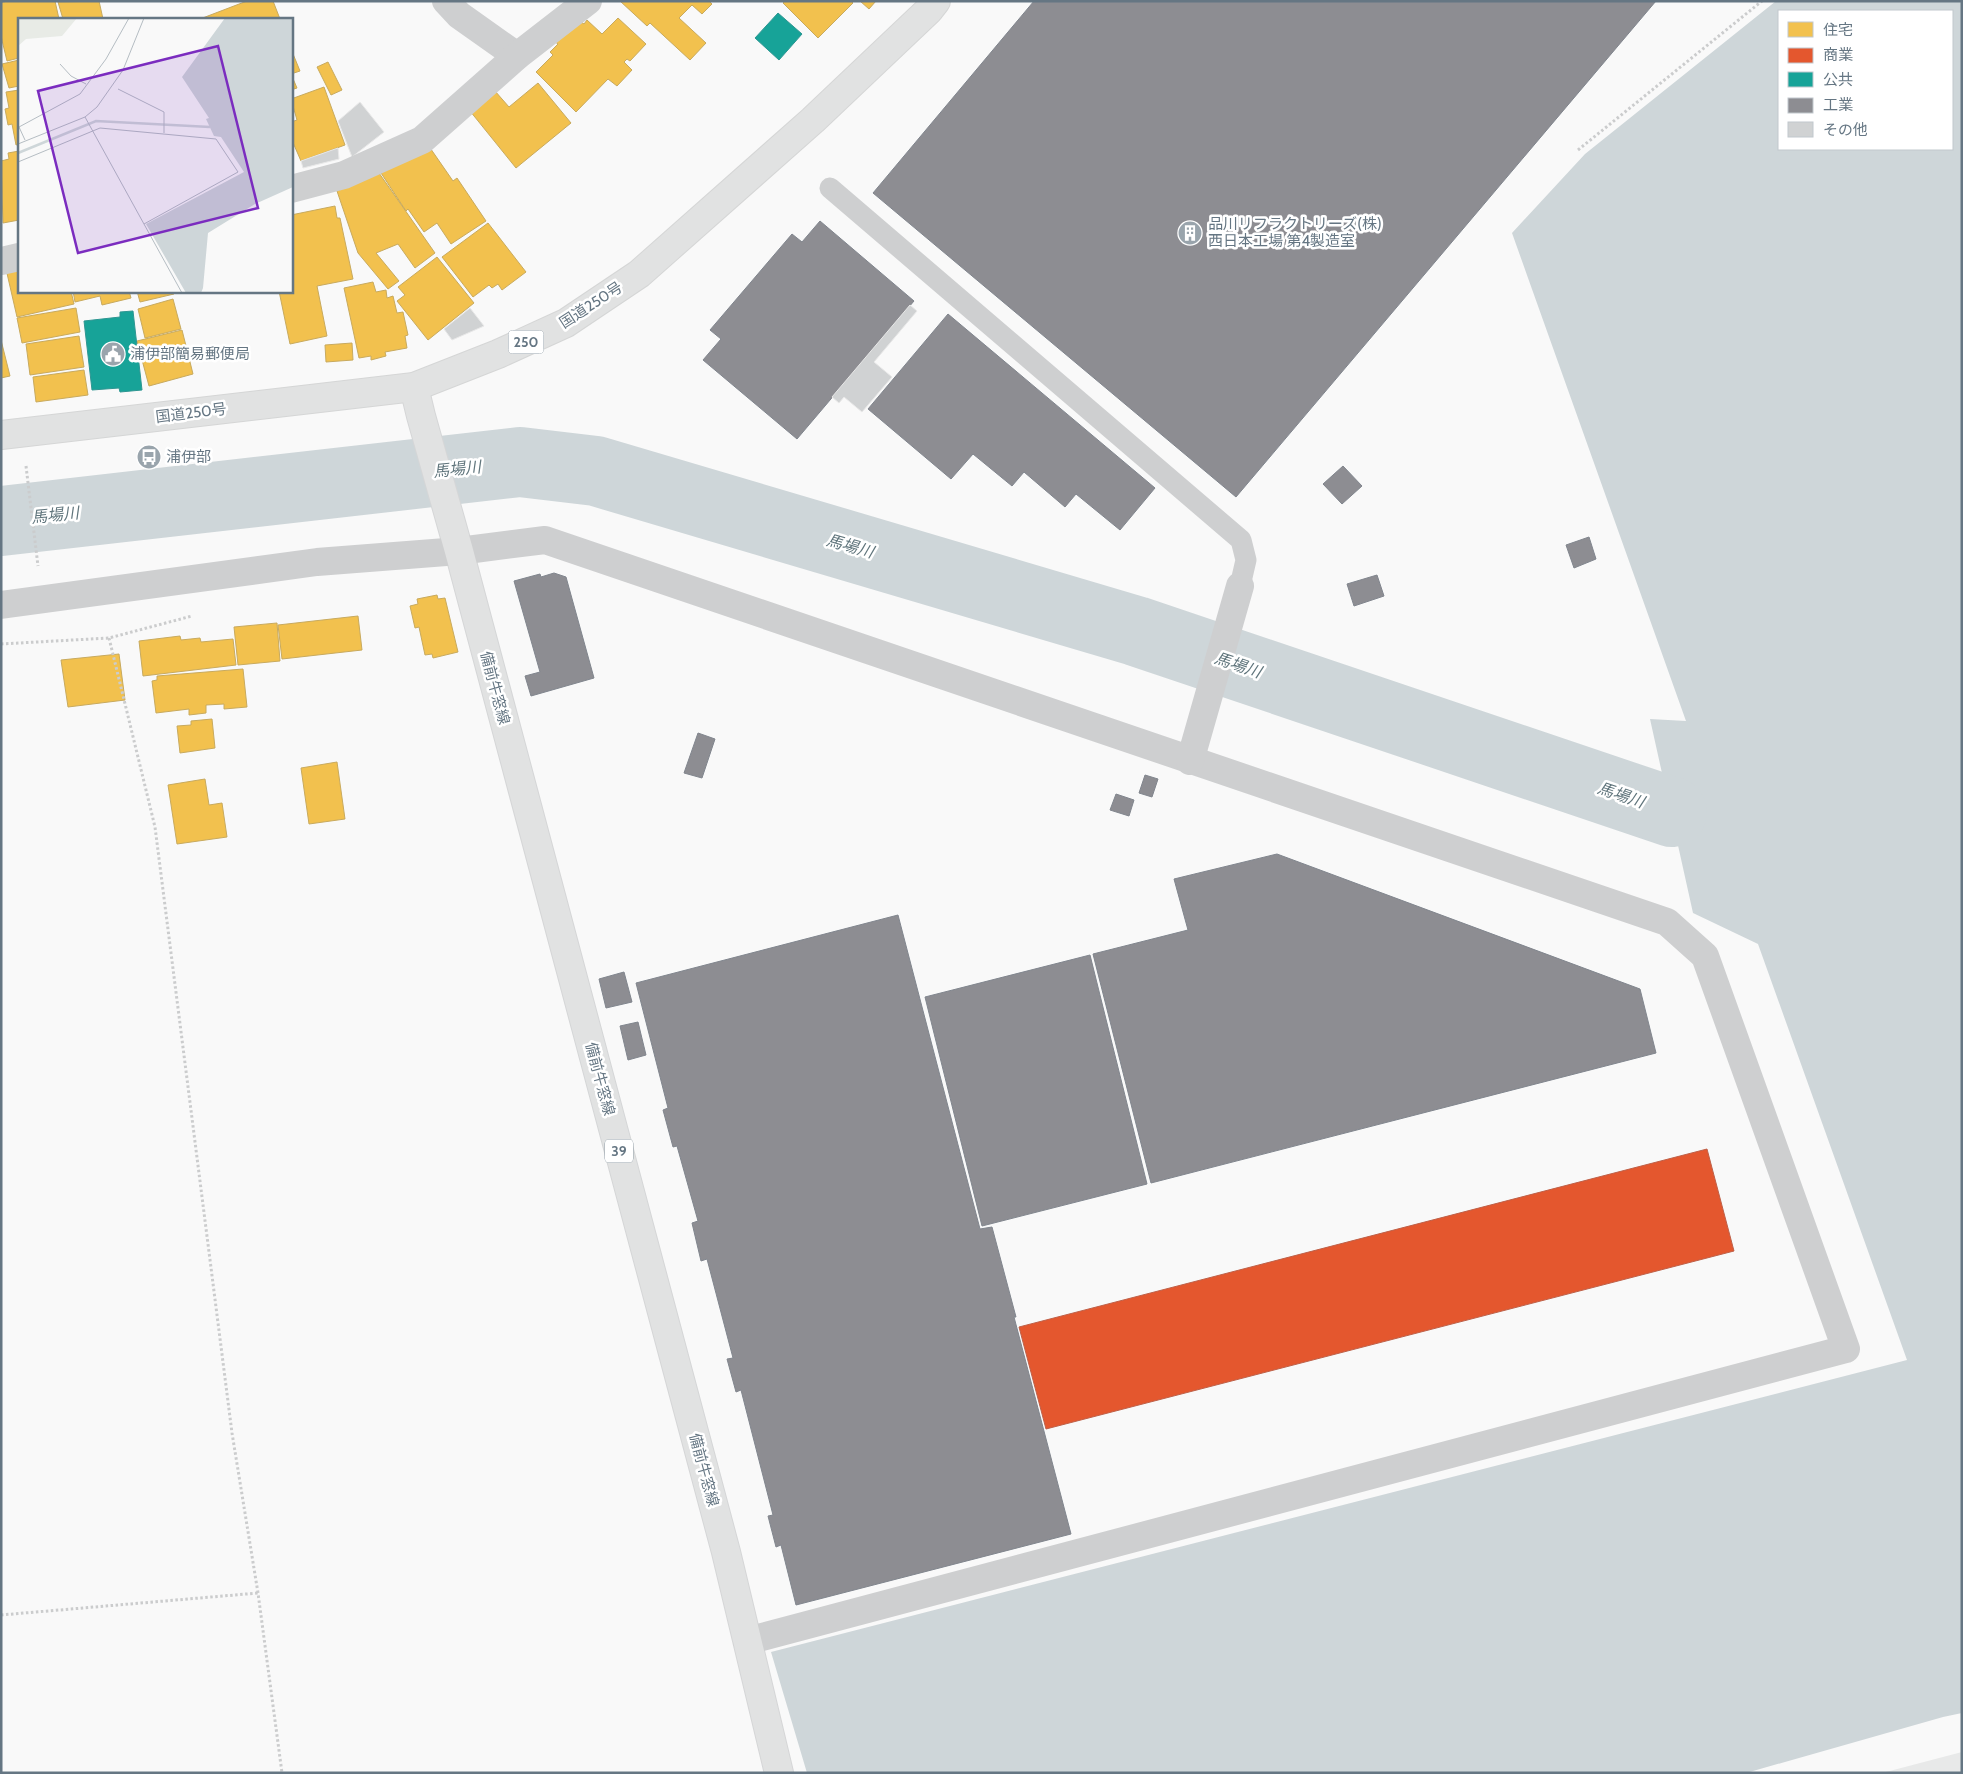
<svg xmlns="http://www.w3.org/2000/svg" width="1963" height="1774" viewBox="0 0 1963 1774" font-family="Cabin,'Noto Sans JP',sans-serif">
<rect width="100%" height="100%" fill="#f9f9f9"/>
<path fill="#e8e9e9" d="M1962 1752V1773H1882Z"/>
<path fill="#ced6d9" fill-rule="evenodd" d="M1776 1H1962V1713L1943 1717 1746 1773H807L771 1652 1907 1360 1758 944 1693 913 1650 719 1686 721 1512 233 1585 154ZM1779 11H1952V149H1779Z"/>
<g fill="#f2c14e" stroke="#c8aa5e">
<path d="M7 1H55L59 19H19V58L7 61 1 36V3Z"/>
<path d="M99 1 103 19H63L58 2Z"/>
<path d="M247 1H273L280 19H200Z"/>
<path d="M620 1H709L712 4 702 14 692 5 679 18 706 43 690 60 650 23 647 26Z"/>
<path d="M785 1H851L853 3 818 38 783 3Z"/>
<path d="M860 1H876L869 9Z"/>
<path d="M618 18 646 44 630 61 627 59 624 62 632 70 617 86 608 79 576 112 536 72 553 55 550 52 558 44 554 41 580 21 584 24 587 20 602 34Z"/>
<path d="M291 49 300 71 291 74Z"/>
<path d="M19 60V86L9 88 2 64Z"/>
<path d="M328 62 342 90 331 95 317 67Z"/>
<path d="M291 74 297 88 291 90Z"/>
<path d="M538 83 571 123 516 168 470 111 495 91 509 107Z"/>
<path d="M324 87 345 145 301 161 291 138V122L297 120 291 99Z"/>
<path d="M19 90V144L16 145 12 124 8 125 5 109 9 108 6 92Z"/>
<path d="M426 142 453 181 457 178 486 221 451 244 437 223 424 232 408 209 406 211 381 173Z"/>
<path d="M19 151V220L3 223 1 161 9 159 8 153Z"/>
<path d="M379 173 435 253 415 268 398 244 376 253 399 281 388 289 358 253 337 191Z"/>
<path d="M335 206 337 218H340L353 279 317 286 327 336 290 344 279 291H291V215Z"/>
<path d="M488 223 526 272 502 290 498 284 492 288 489 285 473 297 442 257Z"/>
<path d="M437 257 474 303 428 340 397 301 405 295 398 287Z"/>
<path d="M19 266V291H71L74 304 17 317 6 269Z"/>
<path d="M373 282 376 292 386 290 387 298 393 296 397 313 403 312 408 335 405 336 407 348 385 352 386 356 371 360V356L359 358 344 288Z"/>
<path d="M73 291H129L131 298 102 305 100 296 75 302Z"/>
<path d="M137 291H173L174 294 140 302Z"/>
<path d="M173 299 181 329 145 338 138 309Z"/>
<path d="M76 308 80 332 22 343 17 318Z"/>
<path d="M182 330 193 374 149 386 137 341Z"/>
<path d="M79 336 84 367 30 375 26 344Z"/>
<path d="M1 340 10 376 1 378Z"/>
<path d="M352 343 353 360 326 362 325 345Z"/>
<path d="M84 370 88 395 36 402 33 377Z"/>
<path d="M437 595 438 599 445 598 458 652 433 658 432 654 425 655 419 627 415 628 410 606 418 604 417 599Z"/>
<path d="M358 616 362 650 282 659 278 625Z"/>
<path d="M277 623 280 661 238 665 234 627Z"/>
<path d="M180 636 181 640 200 638 201 642 233 639 236 665 143 676 139 641Z"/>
<path d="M119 654 125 700 68 707 61 660Z"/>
<path d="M243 669 247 707 224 709V704L206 705V713L189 715V709L156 713 152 681 157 680V676Z"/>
<path d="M212 719 215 748 180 753 177 726 191 725V721Z"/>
<path d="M337 762 345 819 309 824 301 768Z"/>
<path d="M205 779 209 805 222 803 227 837 177 844 168 785Z"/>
</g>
<path fill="#e4572e" stroke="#be6048" d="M1707 1149 1734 1251 1046 1429 1019 1327Z"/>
<g fill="#17a398" stroke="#2e9692">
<path d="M778 13 802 34 779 60 755 38Z"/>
<path d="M133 311 142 390 120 392 119 388 92 390 84 321 120 317V312Z"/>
</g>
<g fill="#8d8d92" stroke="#81868e">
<path d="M1034 1H1656L1236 497 873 193Z"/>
<path d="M820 221 914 301 797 439 703 360 721 339 710 330 792 234 802 242Z"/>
<path d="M948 314 1155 488 1120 530 1076 494 1065 507 1024 472 1012 486 973 454 951 479 868 409Z"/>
<path d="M1343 466 1362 486 1342 504 1323 484Z"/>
<path d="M1589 537 1596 559 1574 568 1566 545Z"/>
<path d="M554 573 566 577 594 678 531 696 525 676 540 672 514 581 540 574 541 577Z"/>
<path d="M1377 575 1384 596 1354 606 1347 584Z"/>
<path d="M698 733 715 739 702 778 684 773Z"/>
<path d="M1145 775 1158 779 1152 797 1139 793Z"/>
<path d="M1116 794 1134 800 1129 816 1110 810Z"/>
<path d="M1277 854 1640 989 1656 1053 1151 1183 1093 954 1188 930 1174 879Z"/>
<path d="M898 915 980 1229 992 1227 1016 1317H1014L1071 1534 796 1605 781 1545 776 1547 768 1516 773 1515 741 1390 736 1392 727 1359 733 1358 707 1259 701 1261 692 1223 698 1221 677 1146 673 1147 663 1110 668 1108 636 983Z"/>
<path d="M1090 955 1147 1184 982 1226 925 997Z"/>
<path d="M624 972 632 1002 606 1008 599 979Z"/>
<path d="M638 1022 646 1055 628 1060 620 1026Z"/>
</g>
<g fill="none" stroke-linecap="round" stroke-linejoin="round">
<path stroke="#ced6d9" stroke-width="70" d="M1 521 520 462 596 471 1136 631 1672 812"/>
</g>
<g fill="#d0d2d3" stroke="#e8e8e8">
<path d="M360 102 384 132 352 157 338 121Z"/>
<path d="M338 148 339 159 303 168 301 161Z"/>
<path d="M910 305 917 311 874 362 892 377 862 412 844 397 839 403 832 397Z"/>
<path d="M470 308 484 326 452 340 444 329Z"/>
</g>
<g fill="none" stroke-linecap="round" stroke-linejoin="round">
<defs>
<path id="primary" d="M414 387 421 416 459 551 726 1552 779 1773"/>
<path id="trunk" d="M1 435 414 387 498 354 566 323 639 274 813 120 929 10 936 1"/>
</defs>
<use href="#primary" stroke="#d5d6d7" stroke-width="30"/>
<use href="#trunk" stroke="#d5d6d6" stroke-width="30"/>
<g stroke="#cbcccd" stroke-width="3" stroke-dasharray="2.5 2.5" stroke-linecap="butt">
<path d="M1578 150 1762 1"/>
<path d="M26 466 38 566"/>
<path d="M109 638 155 827 232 1433 258 1593 282 1773"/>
<path d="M1 644 109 638 192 616"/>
<path d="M1 1615 258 1593"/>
</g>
<path stroke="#cecfd0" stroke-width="21" d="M830 188 1241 540 1246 560 1240 586"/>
<g stroke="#cecfd0" stroke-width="28">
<path d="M446 1 459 15 517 56"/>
<path d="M291 189 344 175 422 140 517 56 588 1"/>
<path d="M1 261 19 257"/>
<path d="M1 605 317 562 459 551 545 540 1667 922 1705 956 1846 1349 747 1641"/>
<path d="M1190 761 1240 586"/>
</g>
<use href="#primary" stroke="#e1e2e2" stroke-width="28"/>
<use href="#trunk" stroke="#e1e2e2" stroke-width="28"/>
</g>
<defs>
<symbol id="building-disc" viewBox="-11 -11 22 22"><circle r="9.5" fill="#99a4ac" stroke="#fff"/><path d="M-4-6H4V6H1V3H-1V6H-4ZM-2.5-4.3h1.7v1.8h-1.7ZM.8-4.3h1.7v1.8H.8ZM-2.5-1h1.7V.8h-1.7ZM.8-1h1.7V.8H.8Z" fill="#fff"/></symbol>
<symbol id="civic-disc" viewBox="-11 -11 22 22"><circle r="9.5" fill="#99a4ac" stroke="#fff"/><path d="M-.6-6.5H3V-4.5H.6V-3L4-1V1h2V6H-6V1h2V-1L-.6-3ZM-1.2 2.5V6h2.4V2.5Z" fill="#fff"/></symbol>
<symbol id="bus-disc" viewBox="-11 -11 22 22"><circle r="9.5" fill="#99a4ac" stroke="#fff"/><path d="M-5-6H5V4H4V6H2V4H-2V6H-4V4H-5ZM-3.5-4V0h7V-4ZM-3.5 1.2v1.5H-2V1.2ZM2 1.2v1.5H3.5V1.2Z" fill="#fff"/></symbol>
</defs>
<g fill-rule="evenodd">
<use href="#building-disc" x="1176" y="219" width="28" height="28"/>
<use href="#civic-disc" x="99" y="340" width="28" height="28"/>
<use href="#bus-disc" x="135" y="443" width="28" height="28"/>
</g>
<g text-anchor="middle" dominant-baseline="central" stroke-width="5" stroke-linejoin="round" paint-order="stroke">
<g fill="#fff" stroke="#939fa8" stroke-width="1">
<rect x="508.5" y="330.5" width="35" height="23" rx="4"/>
<rect x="605" y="1139.5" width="28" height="23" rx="4"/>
</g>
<g font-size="14" font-weight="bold" fill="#657683">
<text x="526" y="342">250</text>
<text x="619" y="1151">39</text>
</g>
<g font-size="15" fill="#657683" stroke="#fff" text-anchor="start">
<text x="1208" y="224">品川リフラクトリーズ(株)<tspan x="1208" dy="17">西日本工場 第4製造室</tspan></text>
<text x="130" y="354">浦伊部簡易郵便局</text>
<text x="166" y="457">浦伊部</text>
</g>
<g font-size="15" fill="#657683" stroke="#fff">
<text transform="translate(591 305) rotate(-33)">国道250号</text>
<text transform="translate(191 413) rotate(-7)">国道250号</text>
<text transform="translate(495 688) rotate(75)">備前牛窓線</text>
<text transform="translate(600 1079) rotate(75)">備前牛窓線</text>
<text transform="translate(704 1470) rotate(75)">備前牛窓線</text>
</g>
<g font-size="16" font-style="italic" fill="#60757c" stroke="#fff">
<text transform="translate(457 469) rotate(-6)">馬場川</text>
<text transform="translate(55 515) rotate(-6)">馬場川</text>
<text transform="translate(850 546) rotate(16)">馬場川</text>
<text transform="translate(1238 665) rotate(19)">馬場川</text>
<text transform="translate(1621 795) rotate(19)">馬場川</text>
</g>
</g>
<g transform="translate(18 18)">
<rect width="275" height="275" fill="#f9f9f9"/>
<path d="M0 0H59L44 18 8 21 0 28Z" fill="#e8ebe6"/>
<path d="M207 0H275V169L237 186 190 215 185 270 183 275H168L128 206 226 154 203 119 196 118 188 101 191 100 164 59Z" fill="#ced6d9"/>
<path fill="none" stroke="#ced6d9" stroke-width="2.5" d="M0 135 78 103 192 109"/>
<path fill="none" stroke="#b5bdc3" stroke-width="1" d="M42 46 53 58 68 66M100 71 146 94V115M67 99 164 275M7 122 1 109 62 76 88 41 111 0M0 126 67 99 79 89 105 52 126 0M0 144 82 110 198 121 220 154 126 206"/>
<path fill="#7b2cbf" fill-opacity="0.15" stroke="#7b2cbf" stroke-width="2.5" d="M200 28 240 190 60 235 20 73Z"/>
<rect width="275" height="275" fill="none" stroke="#657683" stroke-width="2.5"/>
</g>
<rect width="1963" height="1774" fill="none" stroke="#657683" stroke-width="5"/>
<rect x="1778" y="10" width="175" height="140" fill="#ffffff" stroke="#c1c8cd"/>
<rect x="1788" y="22" width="25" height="15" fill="#f2c14e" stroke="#c1c8cd"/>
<text x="1823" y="35" font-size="15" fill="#657683">住宅</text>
<rect x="1788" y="48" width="25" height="15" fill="#e4572e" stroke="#c1c8cd"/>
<text x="1823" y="60" font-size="15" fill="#657683">商業</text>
<rect x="1788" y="72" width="25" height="15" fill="#17a398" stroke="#c1c8cd"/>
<text x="1823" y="85" font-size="15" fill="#657683">公共</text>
<rect x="1788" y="98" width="25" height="15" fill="#8d8d92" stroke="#c1c8cd"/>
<text x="1823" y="110" font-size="15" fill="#657683">工業</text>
<rect x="1788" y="122" width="25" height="15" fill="#d0d2d3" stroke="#c1c8cd"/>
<text x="1823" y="135" font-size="15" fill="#657683">その他</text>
</svg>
